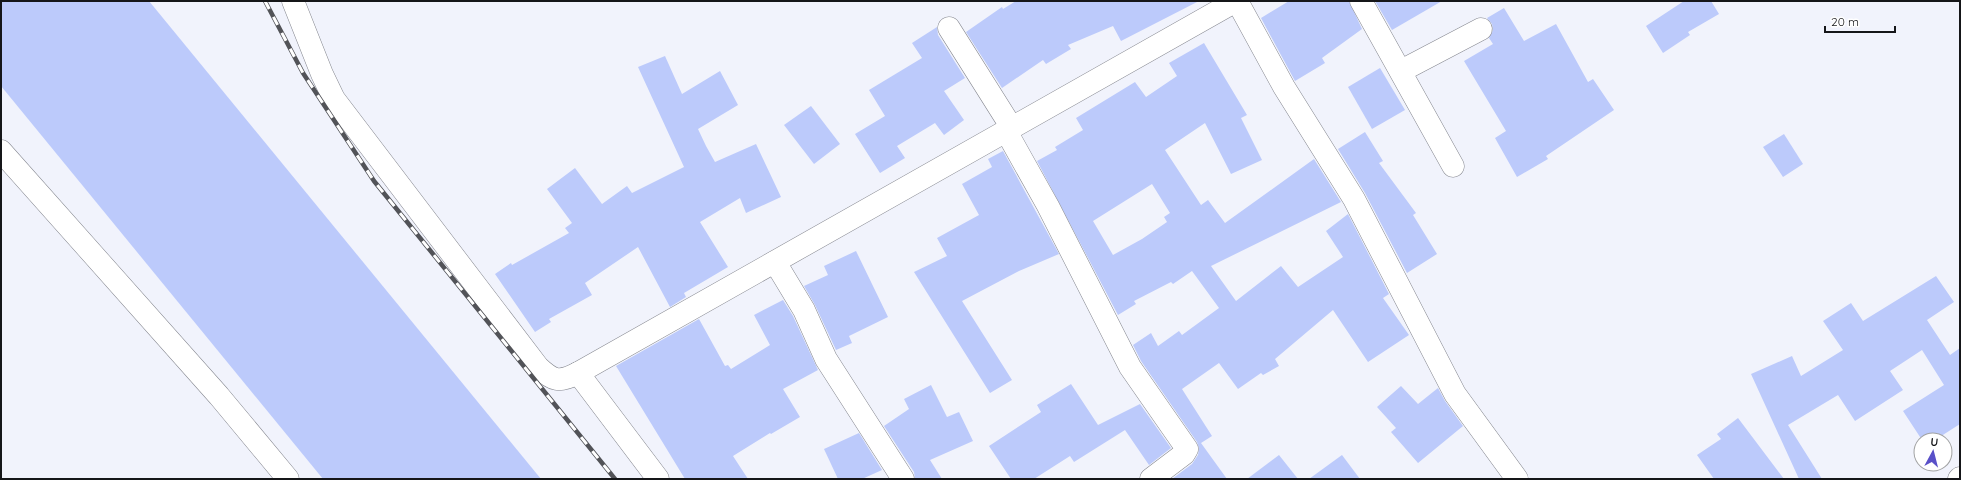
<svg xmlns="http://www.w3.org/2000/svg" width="1961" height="480" viewBox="0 0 1961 480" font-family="Quicksand,sans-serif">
<rect width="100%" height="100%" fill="#f1f3fc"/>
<g fill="#bccafb" fill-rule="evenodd">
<path d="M1 1H149L541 479H323L1 86Z"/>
<path d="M1016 1H1199L1121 41 1113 26 1068 45 1071 49 1046 64 1043 60 1002 88 966 32 1002 7 1003 9Z"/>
<path d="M1289 1H1349L1362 29 1322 58 1325 63 1295 81 1261 18Z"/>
<path d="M1375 1H1442L1392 30Z"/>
<path d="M1684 1H1711L1719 14 1688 32 1690 35 1663 53 1646 26Z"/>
<path d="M1504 8 1524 41 1556 24 1588 82 1593 79 1614 110 1546 156 1548 159 1517 177 1495 138 1506 131 1464 61 1493 44 1489 38 1493 30 1492 24 1487 18Z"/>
<path d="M937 27 938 35 965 78 944 91 964 120 944 135 935 123 897 146 905 158 880 173 855 134 885 116 869 90 922 58 912 43Z"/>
<path d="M1204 43 1247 115 1241 118 1262 160 1231 174 1205 123 1165 150 1201 205 1208 200 1225 223 1314 159 1341 202 1211 266 1236 301 1281 266 1298 287 1343 257 1326 231 1348 214 1389 294 1383 298 1409 335 1368 362 1333 310 1275 359 1279 366 1263 375 1261 373 1238 389 1219 363 1182 389 1212 436 1201 443 1227 479H1172L1192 464 1198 455 1199 448 1197 442 1141 361 1133 345 1151 333 1158 346 1179 331 1182 335 1219 308 1192 271 1173 284 1171 282 1134 301 1136 304 1118 315 1037 161 1057 150 1055 147 1083 130 1076 118 1135 82 1146 97 1177 76 1169 63ZM1152 184 1170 213 1164 217 1167 222 1142 239 1113 255 1093 221Z"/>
<path d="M665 56 682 94 720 71 738 105 698 129 706 146 715 162 756 144 781 197 746 213 740 198 700 222 728 267 684 293 686 297 670 307 638 247 585 283 592 295 549 319 551 322 535 332 495 274 511 263 512 265 569 233 565 228 572 223 547 189 575 168 602 204 627 186 632 193 684 167 638 67Z"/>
<path d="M1380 68 1405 110 1372 129 1348 87Z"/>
<path d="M811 106 840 144 814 164 784 125Z"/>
<path d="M1365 132 1383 161 1379 163 1416 213 1413 215 1437 254 1407 273 1365 193 1338 149Z"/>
<path d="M1784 134 1803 164 1783 177 1763 147Z"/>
<path d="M1003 151 1059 254 1019 271 962 301 1012 380 990 393 914 272 947 256 937 238 979 215 962 184 992 167 988 159Z"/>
<path d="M856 251 888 317 849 336 852 343 836 350 815 305 804 286 828 275 824 266Z"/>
<path d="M1936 276 1954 302 1927 320 1950 355 1960 348V424L1935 440H1922L1903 411 1944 385 1922 350 1890 371 1903 390 1855 421 1838 395 1788 425 1822 479H1799L1751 374 1792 356 1801 376 1843 350 1823 321 1851 303 1863 321Z"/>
<path d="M783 300 793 316 818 370 783 389 800 417 771 434 770 433 733 456 748 479H685L616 366 699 319 725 366 728 365 731 369 770 345 754 315Z"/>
<path d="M1071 384 1098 425 1140 404 1171 448 1149 465 1125 430 1074 462 1070 456 1034 479H1011L989 446 1041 412 1037 405Z"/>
<path d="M931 385 947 417 959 412 973 441 930 460 942 479H915L914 472 884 426 909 409 904 399Z"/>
<path d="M1401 386 1418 404 1438 388 1445 401 1463 426 1418 463 1391 432 1396 428 1377 407Z"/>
<path d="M1738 418 1784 479H1714L1697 455 1721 439 1717 434Z"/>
<path d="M859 433 882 470 862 479H838L824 449Z"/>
<path d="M1279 455 1298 479H1247Z"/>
<path d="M1342 455 1360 479H1309Z"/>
</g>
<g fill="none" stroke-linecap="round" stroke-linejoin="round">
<defs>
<g id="minor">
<path d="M293 1 322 74 334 99 538 367C553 381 559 383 578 373L1236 1"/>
<path d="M1237 1 1284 87 1354 199 1455 394 1517 479"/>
<path d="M1361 1 1453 166"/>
<path d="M949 28 1012 128"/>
<path d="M1401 71 1481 29"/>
<path d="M1006 131 1048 206 1130 367 1187 449 1184 454 1151 479"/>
<path d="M1 151 219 396 288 479"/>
<path d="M775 262 804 310 826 359 903 479"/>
<path d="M578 373 658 479"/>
<path d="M1959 479 1960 478"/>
</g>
</defs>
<use href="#minor" stroke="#85878f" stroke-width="23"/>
<use href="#minor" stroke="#fff" stroke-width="22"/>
<defs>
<path id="rail" d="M265 1 303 73 374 181 615 479"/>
</defs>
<use href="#rail" stroke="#525358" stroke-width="4.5"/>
<use href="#rail" stroke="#fff" stroke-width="3" stroke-dasharray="9" stroke-linecap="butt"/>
</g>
<rect width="1961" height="480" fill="none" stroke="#151619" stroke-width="4"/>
<g transform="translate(1933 452) rotate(7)"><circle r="19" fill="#ffffff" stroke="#a1a2a3"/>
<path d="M0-3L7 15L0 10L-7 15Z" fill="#5950c8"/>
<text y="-6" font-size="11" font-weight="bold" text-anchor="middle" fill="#151619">U</text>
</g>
<path d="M1825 26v6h70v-6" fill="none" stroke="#151619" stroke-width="2"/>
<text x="1831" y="26" font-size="12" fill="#151619" stroke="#ffffff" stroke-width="3" paint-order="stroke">20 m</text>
</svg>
